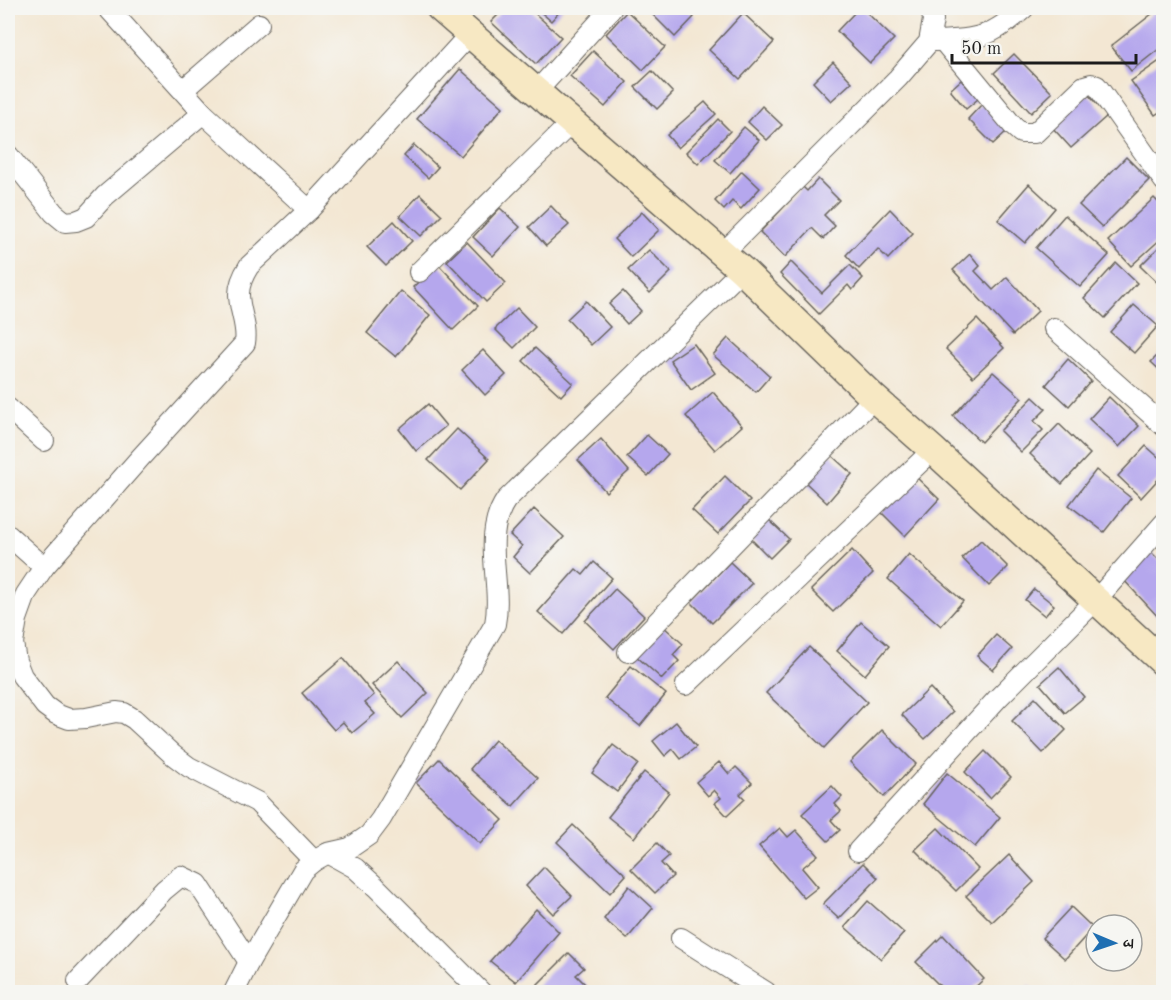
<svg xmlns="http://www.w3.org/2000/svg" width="1171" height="1000" viewBox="0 0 1171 1000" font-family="'Old Standard TT','Noto Serif Devanagari',serif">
<rect width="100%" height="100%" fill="#f6f6f2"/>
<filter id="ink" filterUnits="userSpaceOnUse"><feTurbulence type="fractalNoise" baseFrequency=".0167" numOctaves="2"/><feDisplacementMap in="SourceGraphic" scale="12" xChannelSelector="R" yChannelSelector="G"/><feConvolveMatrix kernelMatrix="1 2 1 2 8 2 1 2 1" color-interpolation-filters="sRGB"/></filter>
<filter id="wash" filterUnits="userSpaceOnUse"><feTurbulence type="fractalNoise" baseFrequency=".008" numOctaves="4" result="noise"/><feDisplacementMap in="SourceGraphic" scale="24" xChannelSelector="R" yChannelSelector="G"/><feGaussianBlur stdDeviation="1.35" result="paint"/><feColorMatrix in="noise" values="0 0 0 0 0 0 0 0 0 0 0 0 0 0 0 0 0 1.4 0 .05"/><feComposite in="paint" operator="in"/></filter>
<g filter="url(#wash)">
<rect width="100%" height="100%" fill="#f3e7d3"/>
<g id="blocks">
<g fill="#b5a7ed">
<path d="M505 8H529L561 37 536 64 491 22Z"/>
<path d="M536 8H563L551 21Z"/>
<path d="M646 8H685L694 17 675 37Z"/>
<path d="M859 8H862L894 39 870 63 837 31Z"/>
<path d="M1157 10 1164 19V45L1131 71 1111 46Z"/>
<path d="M627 11 665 47 643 70 606 34Z"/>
<path d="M743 13 774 42 740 79 709 50Z"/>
<path d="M593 51 627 82 605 107 570 76Z"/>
<path d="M1014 54 1052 93 1031 113 994 73Z"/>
<path d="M1164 58V109L1155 115 1131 81Z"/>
<path d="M833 62 852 82 831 101 813 82Z"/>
<path d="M460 69 503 107 461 156 417 119Z"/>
<path d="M652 71 673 93 657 109 635 87Z"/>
<path d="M961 80 978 99 966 109 950 90Z"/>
<path d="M1087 93 1107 116 1071 148 1051 126Z"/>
<path d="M705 102 716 114 678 148 667 135Z"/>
<path d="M982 104 1008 130 993 144 968 119Z"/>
<path d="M762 106 782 125 767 140 748 122Z"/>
<path d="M718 119 730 131 698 164 686 152Z"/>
<path d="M744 127 759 140 730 173 715 160Z"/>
<path d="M414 145 438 167 428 178 404 156Z"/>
<path d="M1126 157 1149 180 1102 227 1079 205Z"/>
<path d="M742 171 760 188 741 209 732 201 724 210 715 201Z"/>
<path d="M818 179 839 200 824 215 835 226 823 239 812 228 785 257 760 232 803 187 807 191Z"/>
<path d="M1029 184 1055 208 1025 243 998 220Z"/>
<path d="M420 194 442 215 421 236 400 216Z"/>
<path d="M1154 198 1164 208V236L1131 266 1108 241Z"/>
<path d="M551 206 569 225 546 246 529 227Z"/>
<path d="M500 208 520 227 493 256 473 237Z"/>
<path d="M890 209 913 233 888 259 878 249 859 269 846 255Z"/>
<path d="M642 212 659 230 631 257 614 239Z"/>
<path d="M1065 215 1109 255 1080 287 1036 248Z"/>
<path d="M394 221 412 241 386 266 367 247Z"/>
<path d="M467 242 506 283 486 302 447 261Z"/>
<path d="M1164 242V289L1140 266Z"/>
<path d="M649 250 671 272 650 293 628 270Z"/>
<path d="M970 254 980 266 975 271 993 290 1007 277 1038 311 1013 335 953 270Z"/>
<path d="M791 262 822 293 850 265 863 278 852 290 848 285 819 314 780 274Z"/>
<path d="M1116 263 1137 283 1105 318 1084 298Z"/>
<path d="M438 264 478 306 453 330 413 287Z"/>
<path d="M401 291 430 315 396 357 367 333Z"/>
<path d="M623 291 641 311 627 324 609 304Z"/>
<path d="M586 301 610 327 591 345 567 319Z"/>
<path d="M1134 305 1158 326 1134 353 1110 332Z"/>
<path d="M517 308 535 327 514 348 495 329Z"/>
<path d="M977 319 1004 348 973 377 946 349Z"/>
<path d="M728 338 770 376 756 392 713 355Z"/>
<path d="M694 344 715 373 691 390 670 360Z"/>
<path d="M535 348 573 383 561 396 523 361Z"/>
<path d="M1164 349V374L1151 362Z"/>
<path d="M483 350 506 375 485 395 462 370Z"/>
<path d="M1068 359 1091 381 1069 406 1046 385Z"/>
<path d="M993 372 1022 398 981 442 953 416Z"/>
<path d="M713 392 742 426 715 450 686 416Z"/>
<path d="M1033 397 1046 409 1034 421 1043 430 1021 452 1000 431Z"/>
<path d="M1109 397 1139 426 1119 447 1089 419Z"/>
<path d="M428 404 446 426 416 451 399 429Z"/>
<path d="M1059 424 1090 454 1062 484 1030 454Z"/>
<path d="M457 429 489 459 460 490 428 460Z"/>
<path d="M647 435 668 454 648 476 627 457Z"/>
<path d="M601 439 629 471 606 492 578 460Z"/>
<path d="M1146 446 1164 462V473L1141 498 1118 476Z"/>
<path d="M830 454 852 474 827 503 804 481Z"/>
<path d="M1096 470 1131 498 1104 532 1069 505Z"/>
<path d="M725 476 750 501 718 534 692 510Z"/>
<path d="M915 476 939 499 905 536 881 512Z"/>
<path d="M534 509 564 537 530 573 513 557 522 546 510 535Z"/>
<path d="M769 520 789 539 770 558 751 539Z"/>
<path d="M981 540 1008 567 989 586 962 558Z"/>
<path d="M1148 549 1164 565V615L1160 619 1122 578Z"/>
<path d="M852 550 873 573 833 612 811 590Z"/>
<path d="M909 554 963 601 941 626 888 579Z"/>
<path d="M594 562 612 578 563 634 538 612 576 569 583 575Z"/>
<path d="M730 562 752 583 712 623 691 602Z"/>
<path d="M615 589 644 616 614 649 585 621Z"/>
<path d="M1034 589 1054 605 1045 616 1025 600Z"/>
<path d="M861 622 889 646 865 675 837 651Z"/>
<path d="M663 626 683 644 673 655 679 661 662 679 636 656Z"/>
<path d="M996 635 1012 649 993 670 977 656Z"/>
<path d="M809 647 867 702 824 748 766 693Z"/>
<path d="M343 658 374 695 365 703 375 714 352 733 343 722 334 730 302 693Z"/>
<path d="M398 661 428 693 402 718 372 685Z"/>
<path d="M631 666 666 694 640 726 605 698Z"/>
<path d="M1059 667 1084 697 1065 713 1040 684Z"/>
<path d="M930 688 953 712 925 739 902 715Z"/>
<path d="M1035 698 1066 730 1043 753 1012 721Z"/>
<path d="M676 722 696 747 681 759 673 749 665 756 653 741Z"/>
<path d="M882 730 916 764 884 797 850 762Z"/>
<path d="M495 740 538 778 513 806 470 769Z"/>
<path d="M613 745 638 764 617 792 592 773Z"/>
<path d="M985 751 1011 777 990 798 965 772Z"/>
<path d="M439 759 503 820 480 844 416 783Z"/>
<path d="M719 762 729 774 736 767 752 783 740 794 745 799 727 816 715 803 721 798 714 790 708 796 696 782Z"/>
<path d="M644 772 669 792 634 838 608 817Z"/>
<path d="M947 773 1000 817 975 847 923 804Z"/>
<path d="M832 786 842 797 835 804 841 811 831 820 840 830 828 841 802 814Z"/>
<path d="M573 825 626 875 610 893 557 842Z"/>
<path d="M780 828 788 837 796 830 818 855 802 868 818 887 804 898 759 846Z"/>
<path d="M938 828 978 869 956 891 915 850Z"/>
<path d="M657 843 669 856 661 863 673 876 655 893 631 869Z"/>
<path d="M1009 855 1034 882 992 922 966 896Z"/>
<path d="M863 863 878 878 839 919 823 904Z"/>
<path d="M544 867 572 896 553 914 526 886Z"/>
<path d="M629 886 653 908 627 939 604 919Z"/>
<path d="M868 901 904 933 881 959 845 927Z"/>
<path d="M1071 907 1093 928 1065 959 1042 938Z"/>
<path d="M536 909 559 932 516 982 490 961Z"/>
<path d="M943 935 984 979 970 992H946L916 962Z"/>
<path d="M569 953 584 968 576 975 587 986 580 992H539L534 988Z"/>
<path d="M1030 985 1038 992H1023Z"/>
</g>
</g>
</g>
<g filter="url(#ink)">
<use href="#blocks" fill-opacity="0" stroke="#67635c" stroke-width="1.5"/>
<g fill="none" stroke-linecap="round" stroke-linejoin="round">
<defs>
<g id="minor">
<path d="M108 8 203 113 309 210"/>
<path d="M935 41C978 40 992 37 1024 8"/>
<path d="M943 41 1014 127 1021 133H1035L1084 86 1091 84 1097 86 1164 181"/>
<path d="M183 90 259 24"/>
<path d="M536 92 612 8"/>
<path d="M9 156 54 213 65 222 76 221 86 217 105 196 203 113"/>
<path d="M722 254 898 78 929 42 933 20 931 8"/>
<path d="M419 272 571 123"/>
<path d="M1054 328 1164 426"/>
<path d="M8 408 44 441"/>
<path d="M8 535 44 567"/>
<path d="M628 652 874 398"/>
<path d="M686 685 933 450"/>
<path d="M858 851 998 698 1096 600 1164 523"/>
<path d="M328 853 355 868 376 887 481 992"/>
<path d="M314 861 257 802 189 767 173 755 134 719 124 713 116 712 86 718 69 719 56 714 45 706 22 676 16 661 13 643 17 619 26 594 44 567 140 458 245 343C248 326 239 311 239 294 239 284 244 274 249 266L309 210 470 34"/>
<path d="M681 938 766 992"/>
<path d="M78 981 164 890 181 876 198 884 249 962"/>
<path d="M234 992 249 962 303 870 314 861 328 853 350 848 369 835 381 819 495 624C503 583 481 537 506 500L742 270"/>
</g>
<path id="secondary" d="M440 8 742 270 874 398 933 450 1164 663"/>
</defs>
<use href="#minor" stroke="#67635c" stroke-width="22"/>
<use href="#secondary" stroke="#67635c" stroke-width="30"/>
<use href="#minor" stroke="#fff" stroke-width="20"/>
<use href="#secondary" stroke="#f7e8c3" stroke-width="27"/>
</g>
</g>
<rect width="1171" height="1000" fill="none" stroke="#f6f6f2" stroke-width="30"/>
<g transform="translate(1114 943) rotate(92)"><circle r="28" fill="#f6f6f2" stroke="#9f9f9c" stroke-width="1.5"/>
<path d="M0-4.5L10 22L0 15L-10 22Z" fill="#1f6fb2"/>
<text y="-9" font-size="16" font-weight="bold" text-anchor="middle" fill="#1c1c1c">उ</text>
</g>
<path d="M952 54v9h184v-9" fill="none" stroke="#1c1c1c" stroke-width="3"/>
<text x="961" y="54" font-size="18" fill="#1c1c1c" stroke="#f6f6f2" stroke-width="4.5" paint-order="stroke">50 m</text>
</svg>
